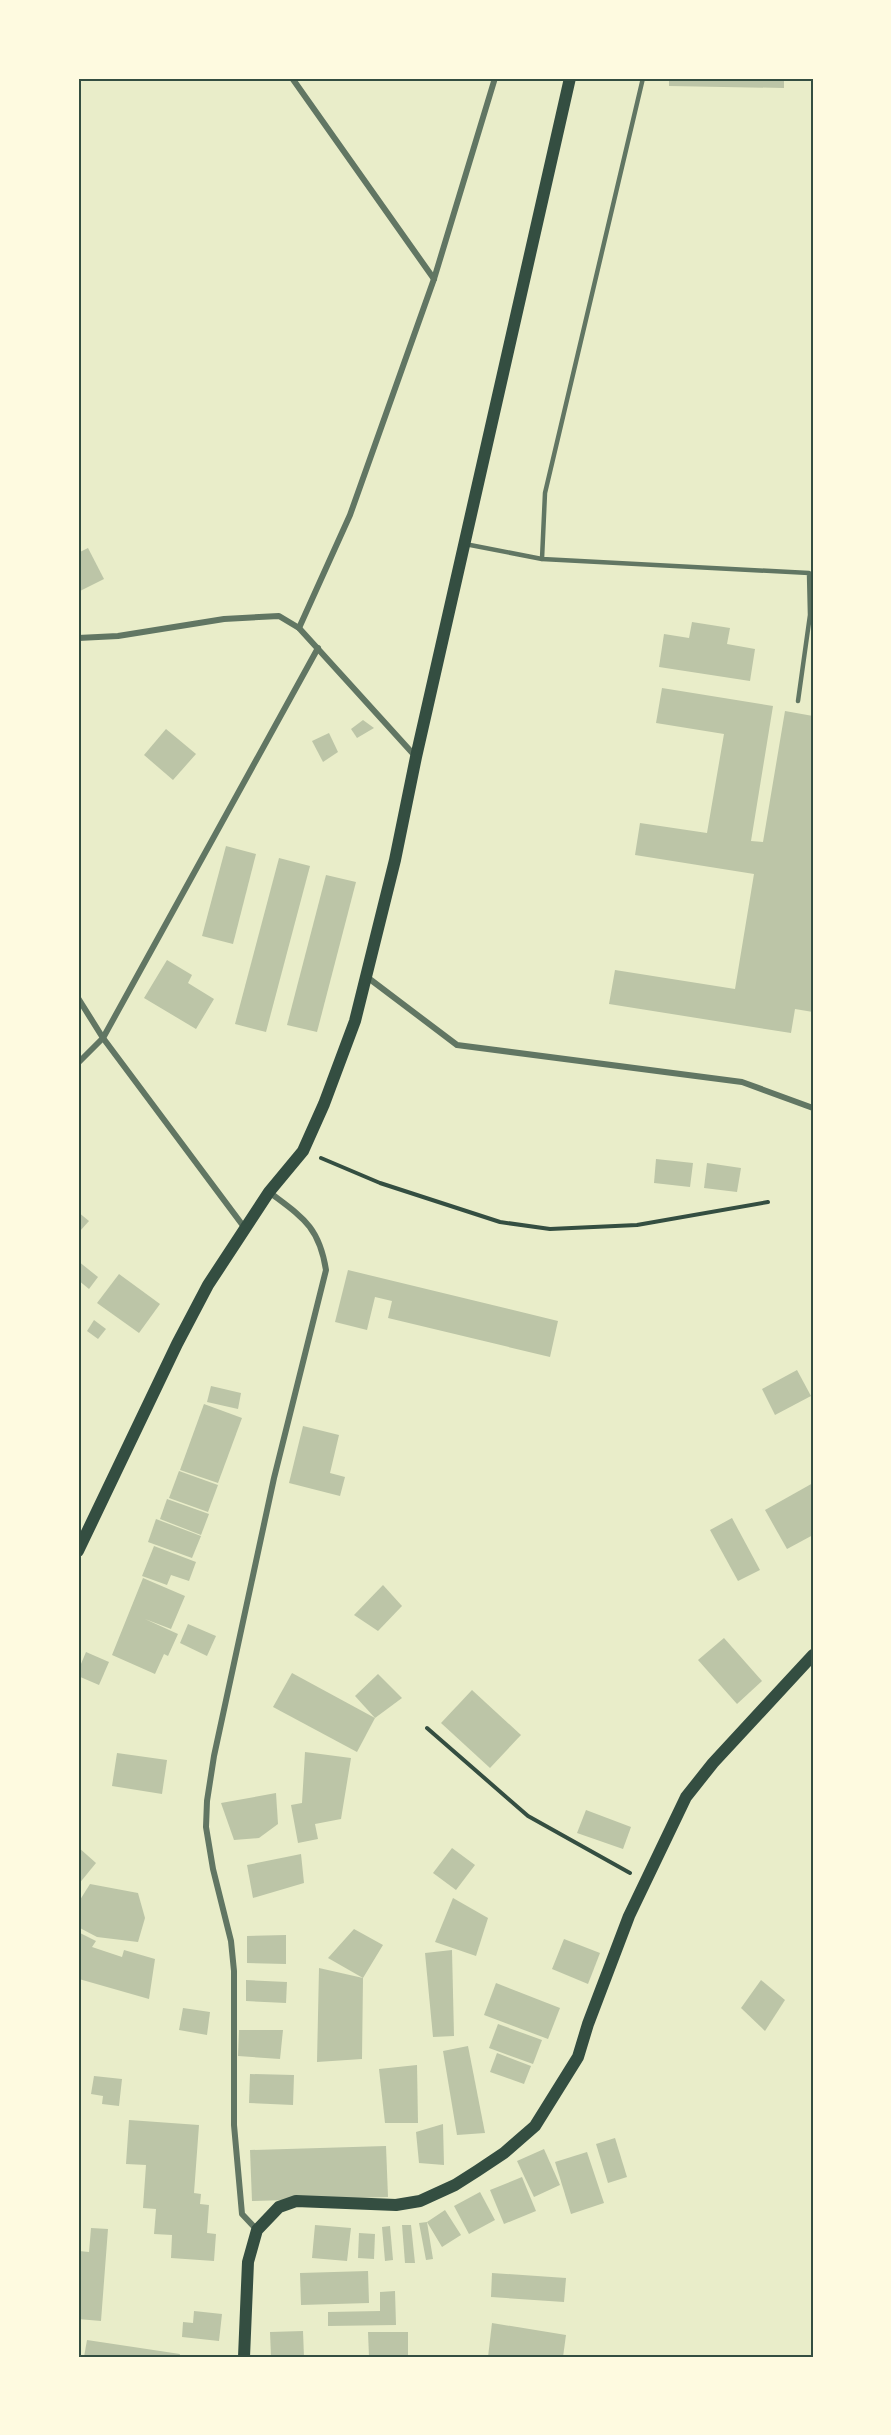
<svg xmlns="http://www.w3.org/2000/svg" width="891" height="2435" viewBox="0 0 891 2435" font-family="'Alegreya Sans',sans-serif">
<rect width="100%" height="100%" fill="#e9edc9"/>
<g fill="#bcc5a7">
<path d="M669 78H784V88L669 86Z"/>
<path d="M88 548 104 579 78 592V553Z"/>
<path d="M692 622 730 628 727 644 755 649 750 681 659 667 664 634 689 638Z"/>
<path d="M662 688 773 706 751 841 763 842 785 711 813 716V1012L795 1009 791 1033 609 1004 615 970 735 989 754 874 635 855 640 823 707 833 724 734 656 723Z"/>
<path d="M363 720 374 728 357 738 351 729Z"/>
<path d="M166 729 196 754 173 780 144 755Z"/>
<path d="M329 733 338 752 323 762 312 741Z"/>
<path d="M226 846 256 854 233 944 202 936Z"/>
<path d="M279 858 310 866 266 1032 235 1024Z"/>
<path d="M326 875 356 882 317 1032 287 1025Z"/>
<path d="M167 960 192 975 188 983 214 999 196 1029 144 998Z"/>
<path d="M656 1159 693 1163 690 1187 654 1183Z"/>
<path d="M707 1163 741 1168 737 1192 704 1188Z"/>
<path d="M78 1212 89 1221 80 1231 78 1230Z"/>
<path d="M78 1261 98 1277 89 1289 78 1280Z"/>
<path d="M348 1270 558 1321 550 1357 388 1318 392 1301 375 1297 367 1330 335 1322Z"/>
<path d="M119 1274 160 1304 139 1333 97 1303Z"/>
<path d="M94 1320 106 1329 98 1339 87 1331Z"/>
<path d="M797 1370 811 1396 775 1415 762 1389Z"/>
<path d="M211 1386 241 1393 238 1409 207 1402Z"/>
<path d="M204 1404 242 1418 218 1483 180 1470Z"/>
<path d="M303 1426 339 1435 330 1473 345 1477 340 1496 289 1483Z"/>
<path d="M179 1471 218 1485 208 1512 169 1498Z"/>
<path d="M813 1483V1535L787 1549 765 1510Z"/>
<path d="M167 1499 209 1514 201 1535 160 1519Z"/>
<path d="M732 1518 760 1570 738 1581 710 1530Z"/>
<path d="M156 1519 201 1536 192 1558 148 1542Z"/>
<path d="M154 1546 196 1562 189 1581 171 1575 167 1585 142 1576Z"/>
<path d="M143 1578 185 1596 171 1629 145 1619 178 1634 168 1656 164 1654 155 1674 112 1655Z"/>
<path d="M383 1585 402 1606 378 1631 354 1615Z"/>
<path d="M188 1624 216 1636 207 1656 180 1643Z"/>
<path d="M724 1638 762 1681 737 1704 698 1660Z"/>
<path d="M86 1652 109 1662 99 1685 78 1676V1671Z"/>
<path d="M292 1673 375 1718 357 1752 273 1707Z"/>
<path d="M378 1674 402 1698 375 1718 355 1696Z"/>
<path d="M472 1690 521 1735 490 1768 441 1723Z"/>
<path d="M305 1752 351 1758 341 1819 315 1824 318 1839 298 1843 291 1805 302 1803Z"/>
<path d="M117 1753 167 1760 162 1794 112 1786Z"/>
<path d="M276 1793 278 1824 259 1838 234 1840 221 1803Z"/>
<path d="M586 1810 631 1827 623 1849 577 1833Z"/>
<path d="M78 1847 96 1863 78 1885Z"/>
<path d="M452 1848 475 1865 456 1890 433 1873Z"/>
<path d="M301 1854 304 1883 253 1898 247 1865Z"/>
<path d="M90 1884 138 1893 145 1918 138 1942 97 1937 78 1927V1903Z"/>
<path d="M453 1898 488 1918 476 1956 435 1942Z"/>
<path d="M354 1929 383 1945 363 1978 362 2059 317 2062 319 1968 363 1978 328 1958Z"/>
<path d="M78 1932 96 1941 92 1947 122 1957 124 1950 155 1959 149 1999 79 1979Z"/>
<path d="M286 1935V1964L247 1963V1936Z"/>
<path d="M564 1939 600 1953 588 1984 552 1969Z"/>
<path d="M452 1950 454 2036 433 2037 425 1953Z"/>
<path d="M246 1980 287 1982 286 2003 246 2001Z"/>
<path d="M761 1980 785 2000 765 2031 741 2008Z"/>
<path d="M496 1983 560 2008 548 2039 484 2015Z"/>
<path d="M183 2008 210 2012 207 2035 179 2030Z"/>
<path d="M498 2024 542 2040 533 2064 489 2048Z"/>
<path d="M239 2030H283L280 2059 238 2056Z"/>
<path d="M468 2046 485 2133 457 2135 443 2051Z"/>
<path d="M497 2053 531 2066 524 2084 490 2072Z"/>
<path d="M417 2065 418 2123H385L379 2069Z"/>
<path d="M250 2074 294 2075 293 2105 249 2103Z"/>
<path d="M94 2076 122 2079 119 2106 102 2104 103 2096 91 2094Z"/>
<path d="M129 2120 199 2125 194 2193 201 2194 200 2204 209 2205 207 2233 216 2234 214 2261 171 2258 172 2235 154 2234 156 2209 143 2208 146 2165 126 2164Z"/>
<path d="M443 2124 444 2165 419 2163 416 2132Z"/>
<path d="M615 2138 627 2177 608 2183 596 2144Z"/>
<path d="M386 2146 388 2197 252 2201 250 2150Z"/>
<path d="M544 2149 560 2185 534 2197 517 2161Z"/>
<path d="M587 2152 604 2203 571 2214 555 2162Z"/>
<path d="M522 2177 536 2211 504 2224 490 2190Z"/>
<path d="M480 2192 495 2220 469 2234 454 2206Z"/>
<path d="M445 2210 461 2235 442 2247 427 2222 433 2259 426 2260 419 2223 427 2222Z"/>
<path d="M315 2225 351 2228 347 2261 312 2258Z"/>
<path d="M402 2225H411L415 2263H405Z"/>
<path d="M390 2226 393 2260 385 2261 382 2227Z"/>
<path d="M91 2228 108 2229 101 2321 78 2319 79 2251 89 2252Z"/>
<path d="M359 2233 375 2234 374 2259 358 2258Z"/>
<path d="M368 2271 369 2303 301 2305 300 2273Z"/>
<path d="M492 2273 566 2278 564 2302 491 2297Z"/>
<path d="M395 2291 396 2325 328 2326V2312L380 2311V2292Z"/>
<path d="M194 2311 222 2314 219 2341 182 2337 183 2322 193 2323Z"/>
<path d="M492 2323 566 2335 563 2357H488Z"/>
<path d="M303 2331 304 2357H271L270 2332Z"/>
<path d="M368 2332H408V2357H369Z"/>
<path d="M87 2340 180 2354 179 2357H84Z"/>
</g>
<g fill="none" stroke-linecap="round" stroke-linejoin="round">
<g stroke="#344e41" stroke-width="4">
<path d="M321 1158 380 1183 500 1222 550 1229 637 1225 768 1202"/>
<path d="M427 1728 528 1816 630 1873"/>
</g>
<g stroke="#617663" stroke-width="4.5">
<path d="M465 544 542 559 809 573 810 615 798 701"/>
<path d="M542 559 545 493 643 78"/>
</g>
<g stroke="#617663" stroke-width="6">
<path d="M292 78 434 279"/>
<path d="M299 628 350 515 434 279 495 78"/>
<path d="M78 638 118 636 224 619 279 616 299 628 416 757"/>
<path d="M367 977 457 1045 742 1082 813 1108"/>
<path d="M78 998 103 1038 244 1227"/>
<path d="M78 1063 103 1038 318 648"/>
<path d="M257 2230 242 2214 234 2125V1971L231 1941 213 1869 206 1827 207 1801 214 1756 274 1478 326 1270C319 1226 302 1217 269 1192"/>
</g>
<g stroke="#344e41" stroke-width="12">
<path d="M78 1551 177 1344 208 1285 269 1192 303 1151 324 1104 355 1021 395 860 416 757 570 78"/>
<path d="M244 2357 248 2262 257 2230 279 2207 296 2201 396 2205 420 2201 455 2185 477 2171 504 2153 535 2126 578 2057 588 2024 629 1916 686 1797 713 1763 813 1655"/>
</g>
</g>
<rect width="891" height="2435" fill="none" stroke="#fefae0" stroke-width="159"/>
<rect x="80" y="80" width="732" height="2276" fill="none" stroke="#344e41" stroke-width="2"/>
</svg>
